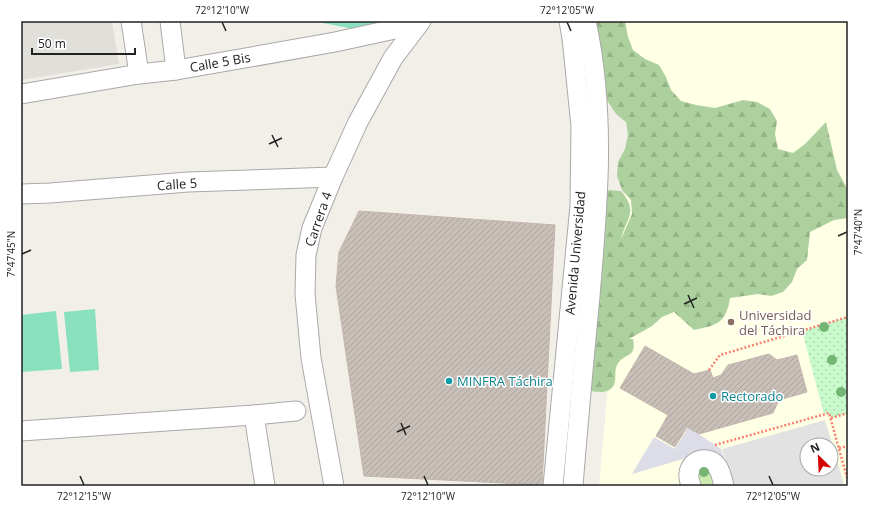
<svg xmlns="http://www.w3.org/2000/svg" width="869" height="507" viewBox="0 0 869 507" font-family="'Open Sans',sans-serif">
<defs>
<pattern id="forest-firs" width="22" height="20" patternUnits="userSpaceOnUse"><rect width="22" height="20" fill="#add19e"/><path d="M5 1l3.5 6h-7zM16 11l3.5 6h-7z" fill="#95b388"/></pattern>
<pattern id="park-dots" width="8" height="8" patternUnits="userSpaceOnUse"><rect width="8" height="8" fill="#c8facc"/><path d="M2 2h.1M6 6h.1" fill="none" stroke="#acd6af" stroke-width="1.8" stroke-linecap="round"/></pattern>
<pattern id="building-hatch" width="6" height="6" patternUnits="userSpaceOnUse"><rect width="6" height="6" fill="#c7bfb8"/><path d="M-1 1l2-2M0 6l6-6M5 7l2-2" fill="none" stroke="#aba49e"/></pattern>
</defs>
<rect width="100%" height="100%" fill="#f2efe9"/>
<path fill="#ffffe5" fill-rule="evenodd" d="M614 21H848V486H599L625 200 630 118ZM807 445H831V469H807Z"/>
<path fill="#e1dfda" d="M21 21H112L119 64 21 80Z"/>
<path fill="url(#forest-firs)" d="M593 21H625L628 37 633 50 645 59 659 65 666 77 671 90 681 101 696 105 715 108 743 100 757 102 770 109 777 121 775 134 778 149 793 153 805 144 826 122 837 170 848 190V218L834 220 810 232 807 260 797 269 792 282 783 292 771 296 758 294 730 298C726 323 718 325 694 330L674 312 662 317 652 326 629 339H633C637 359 624 352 617 365 613 373 619 385 609 390 604 393 597 392 591 391L604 192 609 190 621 191C639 212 626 218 621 239L632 214 631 200 622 190 617 176 618 162 625 149 628 135 626 122 616 114 601 91Z"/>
<path fill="url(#park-dots)" d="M848 317V413L831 418 829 413 824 414 802 331Z"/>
<path fill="#cdebb0" d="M700 462 722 486H693Z"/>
<g fill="#88e0be">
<path d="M318 21H383L359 30 318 22Z"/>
<path d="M95 309 99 370 70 372 64 312Z"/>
<path d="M56 311 62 369 21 372V315Z"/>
</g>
<path fill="#e2e2e2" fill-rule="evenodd" d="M825 420 844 484 836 486H724L727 465 722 449ZM807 445H831V469H807Z"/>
<path fill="#dddde8" d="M688 427 721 449 727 465 690 457 632 474 654 437 675 449Z"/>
<g fill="url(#building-hatch)" stroke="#c4b6ab">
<path d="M359 211 555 225 542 485 364 476 336 286 339 252Z"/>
<path d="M645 346 694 374 710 370 713 378 721 375 728 365 769 354 777 360 797 355 807 392 779 400 773 413 699 434 687 427 675 447 656 436 668 415 620 388Z"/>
</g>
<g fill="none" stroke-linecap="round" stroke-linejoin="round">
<defs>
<g id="minor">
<path d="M131 21 139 74"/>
<path d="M170 21 176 70"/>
<path d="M21 94 139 74 176 70 251 57 335 42 418 24"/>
<path d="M21 194 50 193 188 182 333 177"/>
<path d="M254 415 265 486"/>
<path d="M21 431 254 415 296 411"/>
<path d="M334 486 311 358 305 294 306 255 312 228 333 177 358 122 393 58 421 21"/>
<path d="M553 486 580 206 581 126 572 38 569 21"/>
<path d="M573 486C578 423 584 359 590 296 598 204 606 112 586 21"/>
<path d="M691 486C690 482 688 477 689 473 691 460 707 455 716 465 721 470 722 479 724 486"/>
</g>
</defs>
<use href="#minor" stroke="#a9a9a9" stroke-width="21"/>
<g stroke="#fa8072" stroke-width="2.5" stroke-dasharray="2 2" stroke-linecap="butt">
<path d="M709 370 720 355 848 317"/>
<path d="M831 418 848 413"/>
<path d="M715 445 829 413 848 481"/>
<path d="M839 448 848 446"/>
<path d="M839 485V486"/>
</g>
<use href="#minor" stroke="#fff" stroke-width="19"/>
</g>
<g fill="#74b475">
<circle cx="824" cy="327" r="5"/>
<circle cx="832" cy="360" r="5"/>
<circle cx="841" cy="392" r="5"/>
<circle cx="704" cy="472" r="5"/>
</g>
<path fill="none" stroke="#222" stroke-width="1.5" d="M222 22 226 31M567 22 571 31M272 135 278 147M269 144 282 138M838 236 847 232M22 254 31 250M688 295 694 308M684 304 697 298M401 423 406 435M397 432 410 426M80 476 84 485M424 476 428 485M769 476 773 485"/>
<circle fill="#8d6e63" stroke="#fff" stroke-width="1.5" cx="731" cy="322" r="4"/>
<g fill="#0f9aa8" stroke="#fff" stroke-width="1.5">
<circle cx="449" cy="381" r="4"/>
<circle cx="713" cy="396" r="4"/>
</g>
<g text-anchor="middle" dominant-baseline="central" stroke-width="3" stroke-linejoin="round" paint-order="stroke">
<g font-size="13" fill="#222" stroke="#fff">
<text transform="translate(220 62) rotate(-10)">Calle 5 Bis</text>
<text transform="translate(177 184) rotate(-4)">Calle 5</text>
<text transform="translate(318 219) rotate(-71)">Carrera 4</text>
<text transform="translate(575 253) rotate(-85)">Avenida Universidad</text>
</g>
<g font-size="13" fill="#785e54" stroke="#fff" text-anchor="start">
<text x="739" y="315">Universidad<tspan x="739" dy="15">del Táchira</tspan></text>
</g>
<g font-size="13" fill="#0d838f" stroke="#fff" text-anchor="start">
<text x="457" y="381">MINFRA Táchira</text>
<text x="721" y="396">Rectorado</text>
</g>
</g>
<rect width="869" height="507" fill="none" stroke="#ffffff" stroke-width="44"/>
<g transform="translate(819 457) rotate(336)"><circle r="19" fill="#ffffff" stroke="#a7a7a7"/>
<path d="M0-3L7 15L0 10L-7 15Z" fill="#d40000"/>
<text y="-6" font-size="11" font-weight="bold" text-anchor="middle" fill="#222222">N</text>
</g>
<path d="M32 48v6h103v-6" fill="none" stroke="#222222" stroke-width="2"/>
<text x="38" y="48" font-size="12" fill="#222222" stroke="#ffffff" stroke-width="3" paint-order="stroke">50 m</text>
<rect x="22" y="22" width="825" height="463" fill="none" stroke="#222" stroke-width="1.5"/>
<g font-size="10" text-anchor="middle" fill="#222">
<text x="222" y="14">72°12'10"W</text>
<text x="567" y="14">72°12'05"W</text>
<text transform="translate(858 232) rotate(-90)" y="4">7°47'40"N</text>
<text transform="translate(11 254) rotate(-90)" y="4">7°47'45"N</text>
<text x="84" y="500">72°12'15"W</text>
<text x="428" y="500">72°12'10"W</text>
<text x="773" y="500">72°12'05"W</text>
</g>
</svg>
